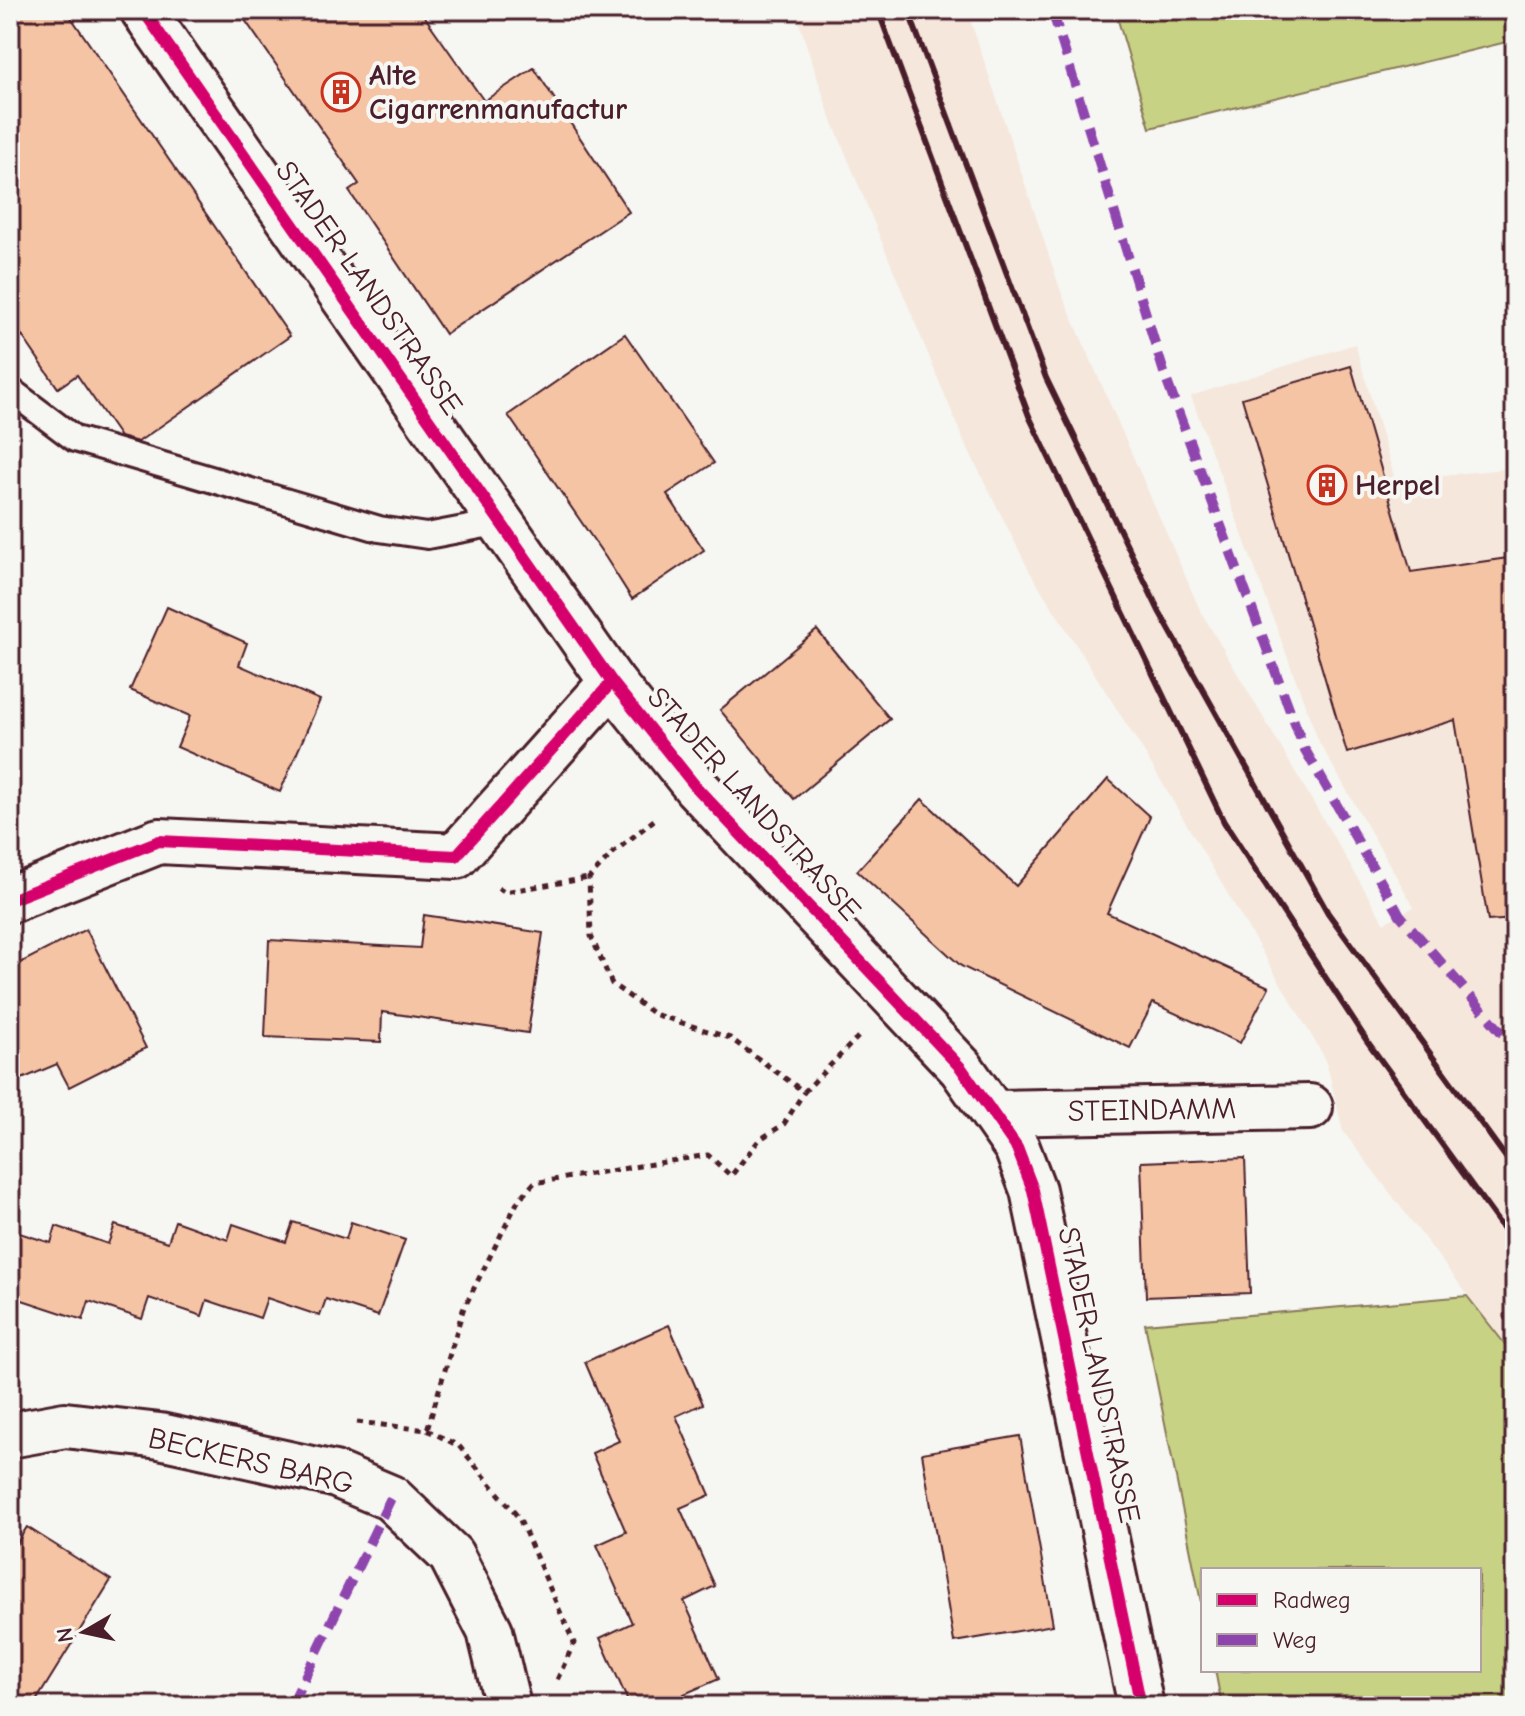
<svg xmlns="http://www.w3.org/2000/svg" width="1525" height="1716" viewBox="0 0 1525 1716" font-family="'Comic Neue',sans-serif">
<rect width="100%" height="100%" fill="#f6f6f2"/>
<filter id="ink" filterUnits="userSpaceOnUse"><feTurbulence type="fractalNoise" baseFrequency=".0125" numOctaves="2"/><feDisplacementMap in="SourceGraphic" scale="16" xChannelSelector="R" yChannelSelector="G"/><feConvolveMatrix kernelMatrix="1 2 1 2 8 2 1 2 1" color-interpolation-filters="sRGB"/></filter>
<g filter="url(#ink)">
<path fill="#f5e7db" d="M795 10H967L1061 292 1200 610 1384 923 1414 907 1319 742 1191 396 1355 344 1395 480 1515 468V1099L1503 1096 1515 1112V1357L1343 1131 1326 1060 1141 747 1030 572 963 439 829 113Z"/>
<g fill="#c7d285" stroke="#887858" stroke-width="2">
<path d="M1115 10H1515V40L1150 128Z"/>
<path d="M1467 1296 1515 1357V1706H1222L1215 1670H1479V1570H1203V1612L1145 1324Z"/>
</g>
<g fill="#f4c4a4" stroke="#4a1f2b" stroke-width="2">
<path d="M10 10H66L290 336 138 442 120 437 77 375 58 388 10 318Z"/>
<path d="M238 10H420L484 101 534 68 629 212 445 334 349 191 359 184Z"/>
<path d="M625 334 714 463 667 494 704 550 632 599 606 558 508 415Z"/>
<path d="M1351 366 1411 572 1515 557V919L1488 921 1455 720 1347 753 1242 398Z"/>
<path d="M167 607 247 643 239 665 320 700 280 792 177 747 190 716 130 690Z"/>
<path d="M817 630 890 719 794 799 720 710Z"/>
<path d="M1108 779 1150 817 1107 913 1269 987 1240 1043 1153 1003 1130 1048 961 966 857 871 922 799 1016 886Z"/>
<path d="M424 915 543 933 528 1033 382 1012 381 1042 265 1037 269 940 420 948Z"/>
<path d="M86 929 146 1048 69 1087 57 1064 10 1084V968Z"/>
<path d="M1245 1158 1250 1293 1146 1297 1141 1162Z"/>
<path d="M175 1221 228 1240 233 1224 286 1242 293 1222 346 1239 351 1222 405 1240 378 1316 326 1299 320 1316 267 1298 260 1318 207 1300 202 1316 149 1298 142 1319 89 1301 83 1320 10 1296V1230L51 1243 56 1226 108 1244 115 1225 168 1242Z"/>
<path d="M669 1325 703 1404 676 1416 710 1495 680 1508 715 1586 684 1601 719 1679 684 1694 689 1706H630L600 1638 632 1623 597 1545 626 1532 592 1453 619 1441 585 1362Z"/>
<path d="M1020 1436 1053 1625 954 1642 922 1453Z"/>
<path d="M27 1527 111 1580 33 1706H10V1554Z"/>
</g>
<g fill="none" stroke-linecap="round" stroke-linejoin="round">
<defs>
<path id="lane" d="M10 390 75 439 379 529 427 536 501 522"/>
<g id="street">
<path d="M10 900 159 841 456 856 612 682"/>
<path d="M995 1113 1310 1107"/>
<path d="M10 1435 65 1425 160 1436 334 1474 391 1498 451 1555 490 1631 508 1706"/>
</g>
<path id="secondary" d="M143 10 612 682 696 787 961 1068 1017 1148 1033 1190 1141 1706"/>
</defs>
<use href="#lane" stroke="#4a1f2b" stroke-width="30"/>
<use href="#street" stroke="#4a1f2b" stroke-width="50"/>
<use href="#secondary" stroke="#4a1f2b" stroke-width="50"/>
<g stroke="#4a1f2b" stroke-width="5" stroke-dasharray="6 6" stroke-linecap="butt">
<path d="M654 820 613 853 589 878 591 936 612 984 654 1014 730 1038 804 1092 858 1037"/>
<path d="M498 888 504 892 589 878"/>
<path d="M357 1422 427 1430 463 1310 518 1201 534 1183 708 1155 731 1176 759 1140 784 1124 804 1092"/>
<path d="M427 1430 459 1446 519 1518 574 1643 557 1680"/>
</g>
<use href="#lane" stroke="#f6f6f2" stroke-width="24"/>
<use href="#street" stroke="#f6f6f2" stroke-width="44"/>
<use href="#secondary" stroke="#f6f6f2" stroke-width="44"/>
<g stroke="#4a1f2b" stroke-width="6">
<path d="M878 10 1029 416 1224 822 1367 1041 1515 1245"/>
<path d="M908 10 1046 378 1159 611 1328 913 1515 1170"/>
</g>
<g stroke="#8e44ad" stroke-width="10" stroke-dasharray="20 10" stroke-linecap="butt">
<path d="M1052 10 1166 379 1304 748 1400 915 1515 1048"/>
<path d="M291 1706 391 1498"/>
</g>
<defs>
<g id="cycleway">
<path d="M143 10 612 682 696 787 961 1068 1017 1148 1033 1190 1141 1706"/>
<path d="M10 900 159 841 456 856 612 682"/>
</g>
</defs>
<use href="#cycleway" stroke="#f6f6f2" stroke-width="17"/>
<use href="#cycleway" stroke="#d6006c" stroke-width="12"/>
</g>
</g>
<defs>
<symbol id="building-ring" viewBox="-11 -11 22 22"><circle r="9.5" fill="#f6f6f2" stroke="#c8321e" stroke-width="1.5"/><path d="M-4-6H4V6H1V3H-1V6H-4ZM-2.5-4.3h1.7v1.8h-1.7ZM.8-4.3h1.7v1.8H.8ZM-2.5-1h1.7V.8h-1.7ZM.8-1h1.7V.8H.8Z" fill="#c8321e"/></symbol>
</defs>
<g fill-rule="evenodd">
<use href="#building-ring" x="319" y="70" width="44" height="44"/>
<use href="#building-ring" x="1305" y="463" width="44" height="44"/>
</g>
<g text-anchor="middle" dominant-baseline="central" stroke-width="8" stroke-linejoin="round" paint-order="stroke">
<g font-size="30" font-weight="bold" fill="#4a1f2b" stroke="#f6f6f2" text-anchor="start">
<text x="369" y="75">Alte<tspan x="369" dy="34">Cigarrenmanufactur</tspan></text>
<text x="1355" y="485">Herpel</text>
</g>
<g font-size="30" fill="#4a1f2b" stroke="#f6f6f2">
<text transform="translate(369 288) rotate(55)">STADER LANDSTRASSE</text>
<text transform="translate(754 804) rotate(48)">STADER LANDSTRASSE</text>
<text transform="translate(1152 1110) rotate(-1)">STEINDAMM</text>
<text transform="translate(1099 1375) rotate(78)">STADER LANDSTRASSE</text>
<text transform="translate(251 1461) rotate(13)">BECKERS BARG</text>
</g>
</g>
<rect width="1525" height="1716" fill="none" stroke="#f6f6f2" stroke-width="40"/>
<rect x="20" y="20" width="1485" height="1676" fill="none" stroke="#4a1f2b" stroke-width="3" filter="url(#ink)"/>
<rect x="1201" y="1568" width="280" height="104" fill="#f6f6f2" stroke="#b1a0a2" stroke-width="2"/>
<rect x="1217" y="1594" width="40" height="12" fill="#d6006c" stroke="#b1a0a2" stroke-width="2"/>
<text x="1273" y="1608" font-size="24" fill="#4a1f2b">Radweg</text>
<rect x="1217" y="1634" width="40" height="12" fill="#8e44ad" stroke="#b1a0a2" stroke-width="2"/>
<text x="1273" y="1648" font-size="24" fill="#4a1f2b">Weg</text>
<g transform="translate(84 1632) rotate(261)" stroke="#f6f6f2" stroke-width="6" paint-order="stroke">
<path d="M0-6L14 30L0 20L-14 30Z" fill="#4a1f2b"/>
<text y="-12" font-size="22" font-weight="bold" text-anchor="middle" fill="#4a1f2b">N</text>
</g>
</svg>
